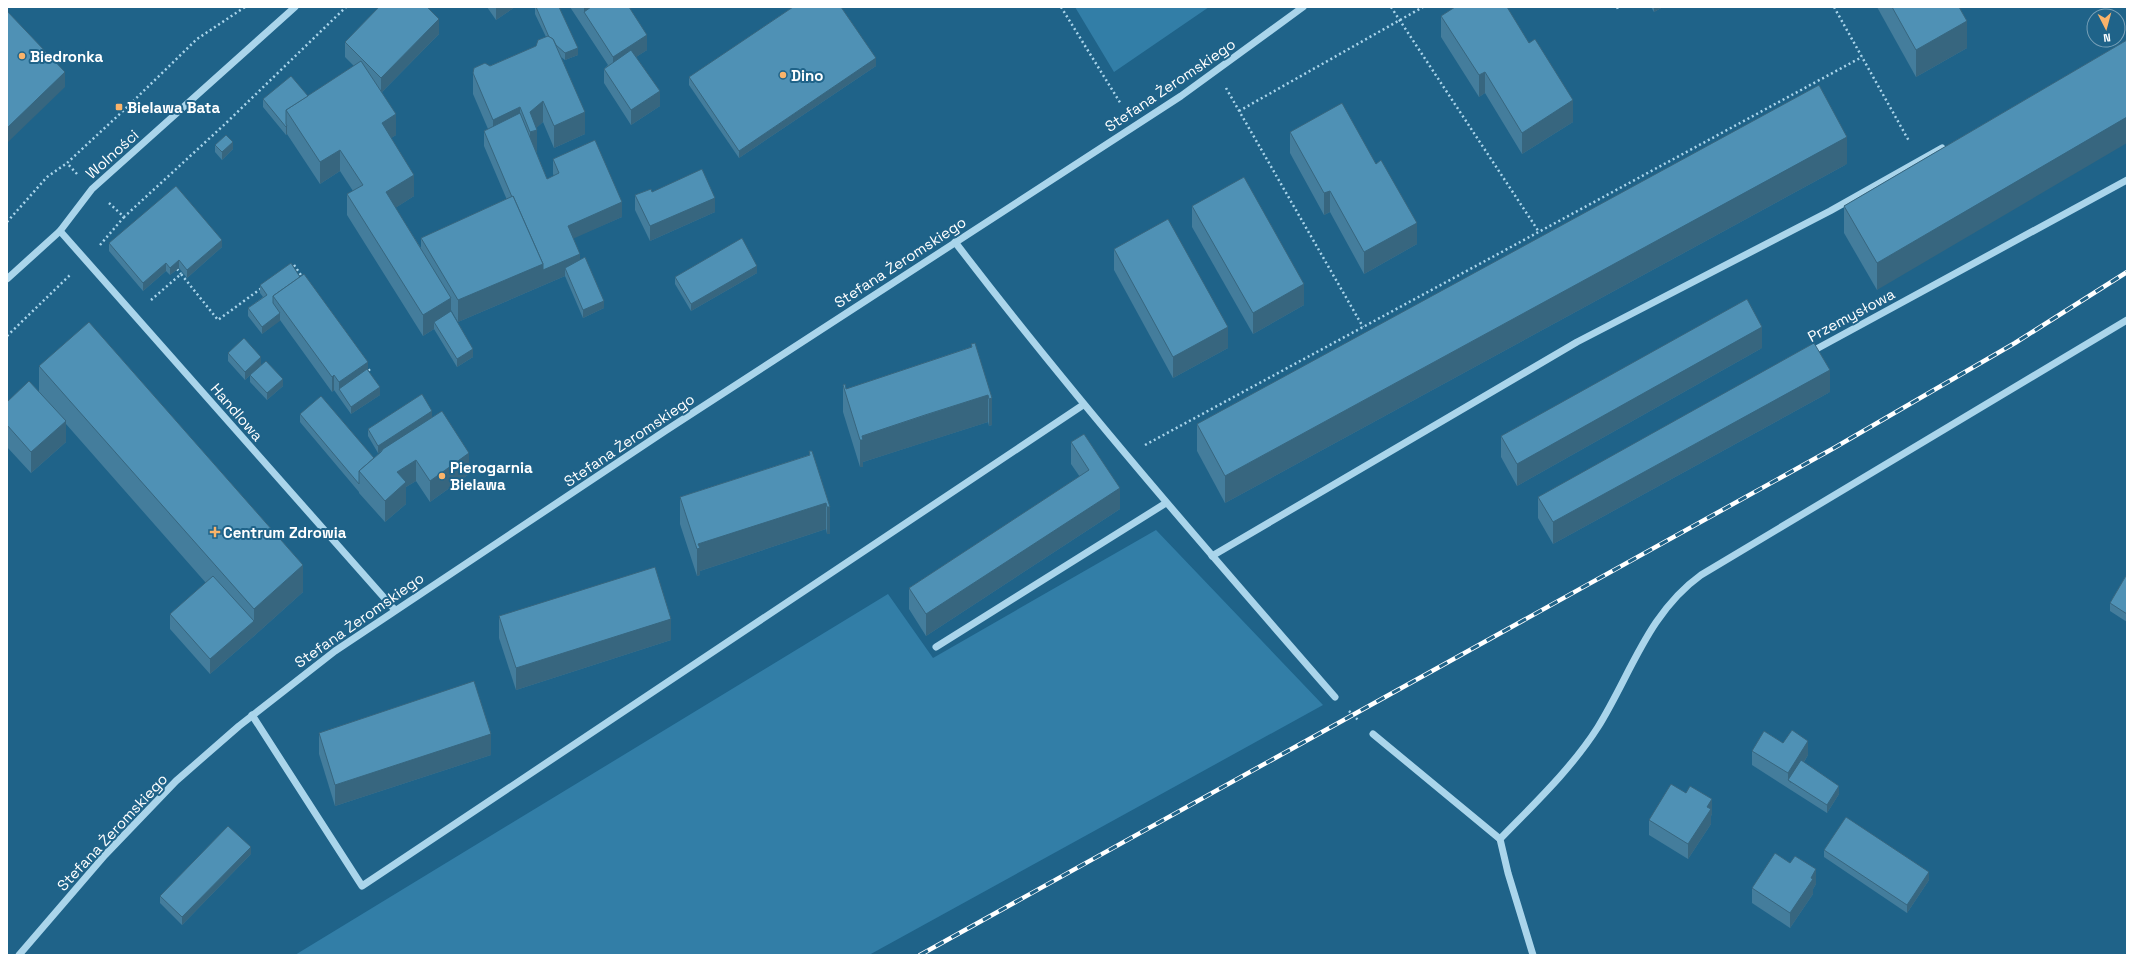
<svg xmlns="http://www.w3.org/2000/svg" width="2134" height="962" viewBox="0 0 2134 962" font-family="'Space Grotesk',sans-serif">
<rect width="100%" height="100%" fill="#1f6389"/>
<g fill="#327ea7">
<path d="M1075 7H1209L1114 72Z"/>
<path d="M1156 530 1323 705 869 955H295L888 594 933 658Z"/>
</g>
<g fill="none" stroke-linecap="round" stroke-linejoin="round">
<g stroke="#aad5eb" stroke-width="2.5" stroke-dasharray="2 3" stroke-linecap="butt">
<path d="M1061 7 1121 104"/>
<path d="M1391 7 1539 232"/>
<path d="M1617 7 1618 9"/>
<path d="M1834 7 1909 141"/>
<path d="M1226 88 1363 327"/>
<path d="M1239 111 1423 7"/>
<path d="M77 174 67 163 123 111 197 39 245 7"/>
<path d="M109 203 124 217 225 124 346 7"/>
<path d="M7 222 47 177 67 163"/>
<path d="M100 245 124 217"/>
<path d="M290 268 294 265 303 278"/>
<path d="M177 269 181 274"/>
<path d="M151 300 181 274 218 320 263 287"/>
<path d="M7 336 70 275"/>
<path d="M366 365 371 373"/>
<path d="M1145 445 1862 57"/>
<path d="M1349 711 1358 720"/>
</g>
<g stroke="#aad5eb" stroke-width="7">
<path d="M60 231 395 610"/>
<path d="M955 242C1075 399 1205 548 1335 697"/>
<path d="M7 279 60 231 92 189 295 7"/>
<path d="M1809 353 2127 180"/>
<path d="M1212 556 1577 342 1830 211 1942 148"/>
<path d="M936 647 1166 503"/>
<path d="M252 715 362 886 1083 405"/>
<path d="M1373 734 1500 839"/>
<path d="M19 955 105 855 176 781 239 726 335 651 665 431 1181 96 1303 7"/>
<path d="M1533 955 1508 873 1500 839C1534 804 1572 768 1598 727 1631 674 1648 613 1701 575L2127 320"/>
</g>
<defs>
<path id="rail" d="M920 955 1834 448 2015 343 2127 272"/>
</defs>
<use href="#rail" stroke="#fff" stroke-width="4.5"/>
<use href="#rail" stroke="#1f6389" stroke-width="3" stroke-dasharray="9" stroke-linecap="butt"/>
</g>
<g fill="#447d9c">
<path d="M487 7H515L496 20Z"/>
<path d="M535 7 578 55 565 60 561 57 585 134 554 148 543 122 536 128 537 151 536 152 547 179 554 176 553 174V159L622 217 573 238 580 260 604 308 583 318 565 276 458 322 451 310V311L473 357 457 367 434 329 423 336 347 215V194L353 191 340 171 320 184 287 134 286 135 263 107V99L308 96 354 66 345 57V42L439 34 382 92 396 135 391 138 414 196 395 208 421 248V238L507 200 484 146V131L488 129 473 94V73L536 46 546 37 535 14Z"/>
<path d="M570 7H629L647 50 636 57 660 106 631 125 604 83V69L608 65Z"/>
<path d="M1651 7H1663L1654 12Z"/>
<path d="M1877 7H1959L1967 48 1916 77Z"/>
<path d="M1441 16 1573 122 1522 154 1485 93 1479 97 1441 37Z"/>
<path d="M2127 40 1877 290 1844 233V206Z"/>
<path d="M876 66 739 158 689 85V77Z"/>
<path d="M1290 132 1417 244 1364 274 1330 212 1324 215 1290 153Z"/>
<path d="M215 145 233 149 222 160 215 152Z"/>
<path d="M1847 164 1225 503 1197 451V424Z"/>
<path d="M652 192 715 212 650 241 635 210V195Z"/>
<path d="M1192 206 1304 305 1253 334 1192 227Z"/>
<path d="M109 243 222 247 187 278 179 268 170 275 166 271 143 291 109 251Z"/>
<path d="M1114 249 1228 348 1173 378 1114 270Z"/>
<path d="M757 273 691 311 675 284V277Z"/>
<path d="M260 285 368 369 380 395 351 414 334 390 332 392 280 320 262 334 248 316V308L263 297 260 293Z"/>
<path d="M971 344 992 398V425L989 426 988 422 925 442 863 462V467H860L843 412V385L846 389 971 347Z"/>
<path d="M1762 348 1517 486 1501 457V436Z"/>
<path d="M228 353 261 365 283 386 267 400 250 382V375L259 367 245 380 228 361Z"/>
<path d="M39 366 303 592 254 636 210 674 170 629V614L206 583 66 424V442L31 473 7 447V402L39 392Z"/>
<path d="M1830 392 1553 544 1538 518V497Z"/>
<path d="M300 414 374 458 381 452 382 451 378 453 368 436V429L432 417 469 474 430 502 416 481 406 487V504L385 522 359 493V492L300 422Z"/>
<path d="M1071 442 1120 509 926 636 909 609V588L1080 477 1071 464Z"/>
<path d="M809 451 830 507V534H827L826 529 700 571V575L697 576 680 524V497L809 455Z"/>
<path d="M2127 574V622L2110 611V603Z"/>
<path d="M499 616 671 640 516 690 499 638Z"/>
<path d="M319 733 491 755 335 806 319 754Z"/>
<path d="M1783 743 1808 755 1804 762 1839 794 1827 813 1752 765V751Z"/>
<path d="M1712 814 1711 816V824L1688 859 1649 835V820Z"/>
<path d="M1824 850 1929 880 1907 913 1824 857Z"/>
<path d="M251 854 182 925 160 903V896Z"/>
<path d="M1816 884 1813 889V894L1790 928 1752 903V888Z"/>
</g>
<g fill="#37667f">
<path d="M496 7H515L496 20Z"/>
<path d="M584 7H614L584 12Z"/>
<path d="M1654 7H1663L1654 12Z"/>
<path d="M439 19V34L381 93V78Z"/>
<path d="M1967 21V48L1916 77V50Z"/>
<path d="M647 35V50L613 72V57Z"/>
<path d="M578 48V55L565 60V53Z"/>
<path d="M876 58V66L739 158V151Z"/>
<path d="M65 72V87L7 143V128Z"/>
<path d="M1485 72V93L1479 97V75Z"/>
<path d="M660 91V106L631 125V110Z"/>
<path d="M1573 100V122L1522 154V133Z"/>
<path d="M543 101V122L532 132 537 130V151L530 154V112Z"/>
<path d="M520 107V128L493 141V120Z"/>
<path d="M585 112V134L554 148V126Z"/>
<path d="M396 114V135L382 144V123Z"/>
<path d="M2127 117V143L1877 290V263Z"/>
<path d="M287 126V134L286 135V127Z"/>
<path d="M1847 137V164L1225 503V476Z"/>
<path d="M233 142V149L222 160V152Z"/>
<path d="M340 150V171L320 184V162Z"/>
<path d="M414 175V196L386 214V192Z"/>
<path d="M1330 191V212L1324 215V193Z"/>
<path d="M715 198V212L650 241V226Z"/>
<path d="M622 202V217L568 241V226Z"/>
<path d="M1417 223V244L1364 274V252Z"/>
<path d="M222 240V247L187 278V270Z"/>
<path d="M580 254V269L565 268V276L458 322V300L543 264Z"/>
<path d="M179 260V268L170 275V268Z"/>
<path d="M166 263V271L143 291V283Z"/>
<path d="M757 266V273L691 311V304Z"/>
<path d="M1304 284V305L1253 334V313Z"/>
<path d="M451 298V319L434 322V329L423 336V315Z"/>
<path d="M604 301V308L583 318V310Z"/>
<path d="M280 313V321L262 334V327Z"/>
<path d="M1228 327V348L1173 378V357Z"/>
<path d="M1762 327V348L1517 486V464Z"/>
<path d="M473 349V357L457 367V359Z"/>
<path d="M261 357V365L245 380V372Z"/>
<path d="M368 362V377L339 389V382Z"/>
<path d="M1830 370V392L1553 544V522Z"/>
<path d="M334 375V390L332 392V377Z"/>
<path d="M283 379V386L267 400V393Z"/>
<path d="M380 387V395L351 414V407Z"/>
<path d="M988 395V422L863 462V467H860V440L862 436Z"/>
<path d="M992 398V425L989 426V399Z"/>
<path d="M432 411V418L378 453V446Z"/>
<path d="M66 421V442L31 473V452Z"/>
<path d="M469 453V474L430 502V481Z"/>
<path d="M416 460V481L406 487V504L385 522V501L397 472Z"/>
<path d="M1120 488V509L926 636V614Z"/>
<path d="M826 503V529L700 571V575L697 576V549L698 544Z"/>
<rect x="827" y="507" width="3" height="27"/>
<path d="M303 565V592L254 636 210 674V659L254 621V609Z"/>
<path d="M671 619V640L516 690V668Z"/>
<path d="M491 734V755L335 806V785Z"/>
<path d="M1808 741V755L1791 783 1788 780V773Z"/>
<path d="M1839 786V794L1827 813V805Z"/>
<path d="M1712 799V814L1711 816V824L1688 859V844L1707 807Z"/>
<path d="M251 847V854L182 925V917Z"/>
<path d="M1816 869V884L1813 889V894L1790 928V913Z"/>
<path d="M1929 872V880L1907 913V905Z"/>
</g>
<g fill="#4f91b5" stroke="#37667f">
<path d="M379 7H427L439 19 381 78 345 42Z"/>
<path d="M536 7H559L578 48 565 53 556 45 553 39 549 37Z"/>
<path d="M591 7H629L647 35 613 57 584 12Z"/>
<path d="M793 7H841L876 58 739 151 689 77Z"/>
<path d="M1455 7H1507L1529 43 1535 39 1573 100 1522 133 1485 72 1479 75 1441 16Z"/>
<path d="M1892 7H1959L1967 21 1916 50Z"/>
<path d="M7 11 65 72 7 128Z"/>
<path d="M548 36 553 39 585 112 554 126 543 101 530 112 537 130 530 132 520 107 493 120 473 73 474 68 485 63 490 66 536 46 538 40Z"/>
<path d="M2127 40V117L1877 263 1844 206Z"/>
<path d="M631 50 660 91 631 110 604 69Z"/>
<path d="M361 61 396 114 382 123 414 175 386 192 451 298 423 315 347 194 363 185 340 150 320 162 286 110Z"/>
<path d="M291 76 308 96 286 110V124L287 126 286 127 263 99Z"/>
<path d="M1819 85 1847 137 1225 476 1197 424Z"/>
<path d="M1342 103 1376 164 1381 160 1417 223 1364 252 1330 191 1324 193 1290 132Z"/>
<path d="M520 113 547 179 559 173 553 159 595 140 622 202 568 226 580 254 543 270V264L513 196 512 197 484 131Z"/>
<path d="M226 135 233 142 222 152 215 145Z"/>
<path d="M702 169 715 198 650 226 635 195 651 189 652 192Z"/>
<path d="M1244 177 1304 284 1253 313 1192 206Z"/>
<path d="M176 186 222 240 187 270 179 260 170 268 166 263 143 283 109 243Z"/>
<path d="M513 196 543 264 458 300 421 238Z"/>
<path d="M1168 219 1228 327 1173 357 1114 249Z"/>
<path d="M742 238 757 266 691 304 675 277Z"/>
<path d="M585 257 604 301 583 310 565 268Z"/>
<path d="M291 263 300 277 273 296V303L280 313 262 327 248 308 267 295 260 285Z"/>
<path d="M304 274 368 362 339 382 334 375 332 377 273 296Z"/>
<path d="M1747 299 1762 327 1517 464 1501 436Z"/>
<path d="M451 311 473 349 457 359 434 322Z"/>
<path d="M89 322 303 565 254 609 39 366Z"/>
<path d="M244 338 261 357 245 372 228 353Z"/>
<path d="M975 343 992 398 989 399 988 395 925 415 862 436 863 440H860L843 385 845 384 846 389 972 347 971 344Z"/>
<path d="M1814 343 1830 370 1553 522 1538 497Z"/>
<path d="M266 361 283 379 267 393 250 375Z"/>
<path d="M367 369 380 387 351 407 339 389Z"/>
<path d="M29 381 66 421 31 452 7 425V402Z"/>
<path d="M422 394 432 411 378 446 368 429Z"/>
<path d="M321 396 374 458 359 471V484L300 414Z"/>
<path d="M442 411 469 453 430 481 416 460 397 472 406 482 385 501 359 471 381 452 383 449Z"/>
<path d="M1084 434 1120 488 926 614 909 588 1089 470 1071 442Z"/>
<path d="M809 451H812L830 507H827L826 503 698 544 700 548 697 549 680 497 810 455Z"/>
<path d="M655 567 671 619 516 668 499 616Z"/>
<path d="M2127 574V614L2110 603Z"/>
<path d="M213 576 254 621 210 659 170 614Z"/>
<path d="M474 681 491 734 335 785 319 733Z"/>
<path d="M1792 730 1808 741 1788 773 1752 751 1764 731 1783 743Z"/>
<path d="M1801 760 1839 786 1827 805 1788 780Z"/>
<path d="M1671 784 1686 793 1690 786 1712 799 1707 807 1711 809 1688 844 1649 820Z"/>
<path d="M1846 817 1929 872 1907 905 1824 850Z"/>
<path d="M228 826 251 847 182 917 160 896Z"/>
<path d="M1775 853 1790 863 1795 856 1816 869 1811 878 1813 879 1790 913 1752 888Z"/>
</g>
<g fill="#f9b36a" stroke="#1f6389" stroke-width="1.5">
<circle cx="22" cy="56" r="4"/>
<circle cx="783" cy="75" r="4"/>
<rect x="115" y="103" width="8" height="8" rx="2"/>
<circle cx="442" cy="476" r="4"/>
<path d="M213 526h4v4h4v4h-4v4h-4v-4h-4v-4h4z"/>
</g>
<g text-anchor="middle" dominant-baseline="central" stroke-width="4" stroke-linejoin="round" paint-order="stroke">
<g font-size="15" font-weight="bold" fill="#fff" stroke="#1f6389" text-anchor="start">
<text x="30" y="56">Biedronka</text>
<text x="791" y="75">Dino</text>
<text x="127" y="107">Bielawa Bata</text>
<text x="450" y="467">Pierogarnia<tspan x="450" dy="17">Bielawa</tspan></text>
<text x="223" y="532">Centrum Zdrowia</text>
</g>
<g font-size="15" fill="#fff" stroke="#1f6389">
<text transform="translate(1170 85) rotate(-34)">Stefana Żeromskiego</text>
<text transform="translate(112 154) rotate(-42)">Wolności</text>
<text transform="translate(900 262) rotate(-33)">Stefana Żeromskiego</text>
<text transform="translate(1851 315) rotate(-28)">Przemysłowa</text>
<text transform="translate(237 412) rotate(49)">Handlowa</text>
<text transform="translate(629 440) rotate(-34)">Stefana Żeromskiego</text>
<text transform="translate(359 620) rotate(-35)">Stefana Żeromskiego</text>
<text transform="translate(112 832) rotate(-47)">Stefana Żeromskiego</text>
</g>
</g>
<rect width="2134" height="962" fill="none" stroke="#ffffff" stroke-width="16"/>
<g transform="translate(2106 28) rotate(174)"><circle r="19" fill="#1f6389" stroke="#79a1b8"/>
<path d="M0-3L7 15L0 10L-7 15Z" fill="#f9b36a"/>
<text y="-6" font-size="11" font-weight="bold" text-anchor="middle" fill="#ffffff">N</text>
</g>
</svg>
